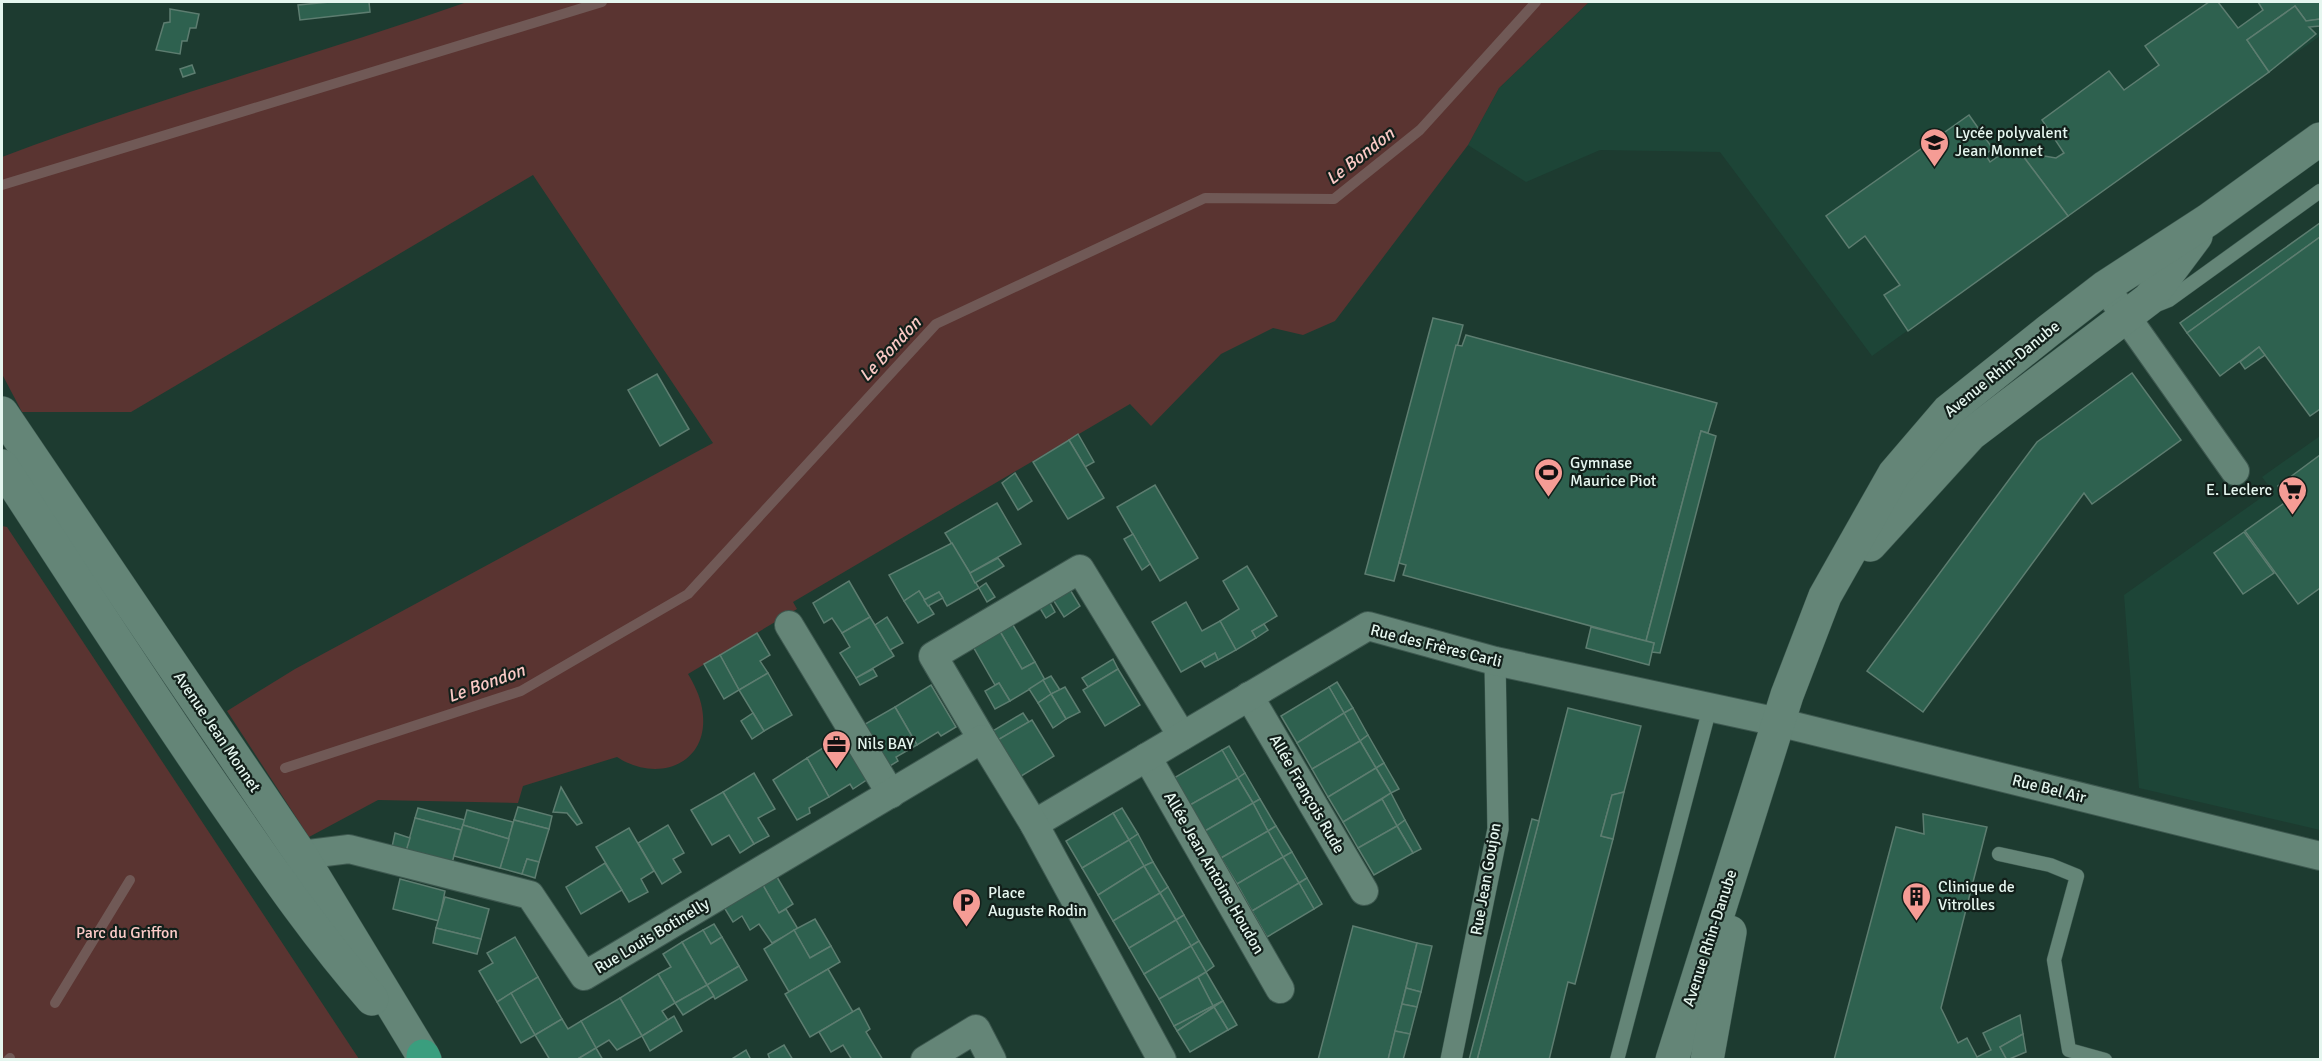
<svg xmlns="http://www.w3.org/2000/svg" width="2322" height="1061" viewBox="0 0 2322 1061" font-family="Signika,sans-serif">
<rect width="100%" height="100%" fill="#1d3b30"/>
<g fill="#1d4537">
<path d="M1589 2H2320V36L1872 356 1720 152 1600 150 1526 182 1468 145 1499 88Z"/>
<path d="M2320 436V830L2139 788 2124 595 2272 490 2262 477Z"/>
</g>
<g fill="#5a3431">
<path d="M467 2H1589L1499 88 1468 145 1335 321 1303 335 1273 328 1221 354 1151 426 1130 404 793 602 797 609 688 674C694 684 700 696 702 708 712 764 658 784 617 757L523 786 518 803 378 800 309 837 227 711 295 669 713 443 533 175 131 412H22L2 374V157C155 99 313 56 467 2Z"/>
<path d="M2 526 7 527 359 1059H2Z"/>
</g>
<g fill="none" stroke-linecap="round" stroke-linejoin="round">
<g stroke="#705956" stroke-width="10">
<path d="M2 185 602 2"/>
<path d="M285 768 521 691 688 594 936 324 1205 198 1334 199 1420 130 1536 2"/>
<path d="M55 1003 130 880"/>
<path d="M8 1060 10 1058"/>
</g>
</g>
<g fill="#2e614f" stroke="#5d7d70" stroke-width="1.5">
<path d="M330 2H369L370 12 300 20 298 5Z"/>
<path d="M2209 2H2218L2238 28 2263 10 2258 2H2320V19L2306 21 2295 6 2247 40 2269 72 2068 216 2020 152 2056 158 2064 153 2042 120 2109 71 2124 90 2159 65 2145 46Z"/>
<path d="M2295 6 2306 21 2320 19V26L2309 27 2316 34 2269 72 2247 40Z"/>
<path d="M170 9 199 14 196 28H190L187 41H182L180 54 156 50 164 23 170 22Z"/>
<path d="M192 65 195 73 183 77 180 69Z"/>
<path d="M1969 115 1993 149 1985 154 1990 162 2007 150 2020 152 2068 216 1908 331 1884 295 1900 285 1865 236 1849 248 1826 216Z"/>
<path d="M2320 223V237L2187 333 2180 323Z"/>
<path d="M2320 237V409L2310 416 2259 347 2220 376 2187 333Z"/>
<path d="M1433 318 1463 325 1394 581 1365 574Z"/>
<path d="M1466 335 1717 403 1708 433 1701 431 1646 641 1403 575 1406 565 1399 563 1456 345 1462 346Z"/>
<path d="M2259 347 2265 355 2245 369 2240 362Z"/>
<path d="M2132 373 2181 440 2092 504 2084 493 1923 712 1867 671 2037 442Z"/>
<path d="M657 374 689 429 660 446 628 390Z"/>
<path d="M1701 431 1716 436 1660 653 1652 652 1654 643 1646 641Z"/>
<path d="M1078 434 1094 462 1085 467 1069 440Z"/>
<path d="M1069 440 1104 498 1068 519 1033 462Z"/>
<path d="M2320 455V588L2298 604 2245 531 2287 501 2278 486Z"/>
<path d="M1015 473 1032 501 1018 510 1002 483Z"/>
<path d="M1155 485 1198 558 1160 581 1117 507Z"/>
<path d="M997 503 1021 544 970 573 945 533Z"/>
<path d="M2244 532 2274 573 2243 594 2214 553Z"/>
<path d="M1133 534 1150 564 1142 570 1124 539Z"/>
<path d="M952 543 979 588 947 606 939 592 924 600 919 591 904 601 889 575Z"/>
<path d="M998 558 1004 566 975 583 970 573Z"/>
<path d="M1247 566 1277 616 1252 631 1256 638 1236 650 1220 621 1239 609 1223 581Z"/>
<path d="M849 581 870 617 842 633 832 618 824 623 813 603Z"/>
<path d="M986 583 995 597 987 602 979 588Z"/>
<path d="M1069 588 1080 606 1064 617 1052 598Z"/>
<path d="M919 591 934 614 918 623 904 601Z"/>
<path d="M939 592 943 598 928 606 924 600Z"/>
<path d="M1048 599 1055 612 1046 618 1038 605Z"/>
<path d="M1186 602 1202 631 1220 621 1236 650 1218 660 1215 653 1181 672 1152 622Z"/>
<path d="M870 617 894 656 856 678 840 653 850 647 842 633Z"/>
<path d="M887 617 903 643 890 650 875 625Z"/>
<path d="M1010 620 1035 662 1022 669 998 628Z"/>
<path d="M1264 624 1268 630 1256 638 1252 631Z"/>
<path d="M1591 627 1654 643 1649 665 1586 648Z"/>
<path d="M998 628 1022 669 1035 662 1045 680 1010 701 999 683 995 685 971 643Z"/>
<path d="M757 633 770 655 760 661 768 673 739 690 720 655Z"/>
<path d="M1215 653 1218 660 1205 667 1201 661Z"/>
<path d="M720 655 739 690 724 699 704 664Z"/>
<path d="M1113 659 1118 669 1088 687 1082 678Z"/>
<path d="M873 669 877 676 860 685 856 678Z"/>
<path d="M1118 669 1140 705 1105 726 1083 690Z"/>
<path d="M768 673 792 715 764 731 739 690Z"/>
<path d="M1051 676 1060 690 1051 694 1043 680Z"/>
<path d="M1043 680 1051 694 1038 703 1029 689Z"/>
<path d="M1337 682 1353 708 1344 713 1329 687Z"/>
<path d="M999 683 1010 701 995 709 985 691Z"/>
<path d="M931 685 956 727 941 736 938 732 917 745 895 707Z"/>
<path d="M1065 687 1080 712 1066 719 1051 694Z"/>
<path d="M1329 687 1344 713 1297 743 1281 716Z"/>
<path d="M1051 694 1066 719 1053 728 1038 703Z"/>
<path d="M895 707 917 745 896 757 898 761 885 769 860 727Z"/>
<path d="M1353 708 1368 735 1360 741 1344 713Z"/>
<path d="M1568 708 1641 726 1624 792 1612 795 1601 836 1613 839 1575 984 1568 982 1549 1060H1477Z"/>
<path d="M753 713 764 731 752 739 741 721Z"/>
<path d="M1023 713 1029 722 996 741 991 732Z"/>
<path d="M1344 713 1360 741 1312 769 1297 743Z"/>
<path d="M1032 720 1054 756 1018 778 996 741Z"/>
<path d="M1368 735 1384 763 1376 768 1360 741Z"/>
<path d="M842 736 868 779 853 789 850 784 829 797 807 758Z"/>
<path d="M1360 741 1376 768 1328 797 1312 769Z"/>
<path d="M1229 746 1245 773 1238 778 1222 750Z"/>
<path d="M1222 750 1238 778 1190 805 1174 778Z"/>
<path d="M807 758 829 797 809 808 810 813 797 820 773 780Z"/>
<path d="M1384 763 1399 789 1391 793 1376 768Z"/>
<path d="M1376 768 1391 793 1343 822 1328 797Z"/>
<path d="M754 773 775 809 758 818 769 836 754 844 723 792Z"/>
<path d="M1245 773 1260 799 1253 803 1238 778Z"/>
<path d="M1238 778 1253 803 1205 831 1190 805Z"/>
<path d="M561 787 582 823 577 825 567 813 553 812Z"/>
<path d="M723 792 754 844 740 853 729 835 712 845 691 810Z"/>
<path d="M1624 792 1613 839 1601 836 1612 795Z"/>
<path d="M1391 793 1405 820 1397 826 1382 799Z"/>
<path d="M1260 799 1276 826 1268 831 1253 803Z"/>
<path d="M1382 799 1397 826 1358 848 1343 822Z"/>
<path d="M1253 803 1268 831 1221 858 1205 831Z"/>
<path d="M518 807 552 816 549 829 514 820Z"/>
<path d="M418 808 465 820 461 830 415 818Z"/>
<path d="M1122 808 1138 834 1129 840 1113 813Z"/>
<path d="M467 810 513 822 509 839 463 825Z"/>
<path d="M1113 813 1129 840 1082 868 1066 841Z"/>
<path d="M1923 814 1987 827 1941 1008 1958 1043 1967 1038 1977 1057 1991 1050 1983 1033 2020 1015 2023 1034 2000 1047 2007 1060H1834L1896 827 1924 834Z"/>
<path d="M415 818 461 830 452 863 406 851Z"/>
<path d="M1532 819 1539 821 1477 1060H1469Z"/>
<path d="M514 820 549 829 539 862 527 859 522 874 500 868Z"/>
<path d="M1405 820 1421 849 1413 853 1397 826Z"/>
<path d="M463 825 509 839 500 868 454 856Z"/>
<path d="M668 825 684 853 673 859 681 872 662 884 638 843Z"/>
<path d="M1276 826 1292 852 1283 857 1268 831Z"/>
<path d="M1397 826 1413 853 1374 875 1358 848Z"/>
<path d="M629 828 654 871 641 879 648 892 629 902 596 847Z"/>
<path d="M1268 831 1283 857 1237 884 1221 858Z"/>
<path d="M395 833 410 838 406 851 392 847Z"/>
<path d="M1138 834 1153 862 1144 866 1129 840Z"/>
<path d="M1129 840 1144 866 1098 895 1082 868Z"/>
<path d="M1292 852 1307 878 1299 883 1283 857Z"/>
<path d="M1283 857 1299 883 1252 911 1237 884Z"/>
<path d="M527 859 539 862 535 878 522 874Z"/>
<path d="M1153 862 1168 887 1160 893 1144 866Z"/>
<path d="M605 863 622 890 581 914 566 887Z"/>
<path d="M1144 866 1160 893 1113 921 1098 895Z"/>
<path d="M774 872 793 904 779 913 760 880Z"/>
<path d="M1307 878 1322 904 1314 909 1299 883Z"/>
<path d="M400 879 445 891 439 921 393 909Z"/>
<path d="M760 880 779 913 786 909 798 929 772 943 759 924 750 930 742 916 733 922 722 904Z"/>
<path d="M1299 883 1314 909 1267 937 1252 911Z"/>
<path d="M1168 887 1184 915 1176 920 1160 893Z"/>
<path d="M1160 893 1176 920 1129 948 1113 921Z"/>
<path d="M445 897 489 909 481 939 436 928Z"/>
<path d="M1184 915 1199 941 1191 946 1176 920Z"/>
<path d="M815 919 831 946 810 958 794 930Z"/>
<path d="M1176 920 1191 946 1144 974 1129 948Z"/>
<path d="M714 924 722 937 711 944 703 930Z"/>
<path d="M1353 926 1417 943 1388 1060H1318Z"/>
<path d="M436 928 481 939 477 954 433 943Z"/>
<path d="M703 930 711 944 722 937 739 966 707 985 682 942Z"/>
<path d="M794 930 810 958 831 946 840 962 789 992 764 949Z"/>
<path d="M515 937 538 977 497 1002 479 971 493 963 487 953Z"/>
<path d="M1199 941 1214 966 1206 972 1191 946Z"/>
<path d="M682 942 707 985 675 1003 658 974 671 967 663 954Z"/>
<path d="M1417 943 1432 946 1421 992 1406 988Z"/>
<path d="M1191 946 1206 972 1159 999 1144 974Z"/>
<path d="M739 966 747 980 715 999 707 985Z"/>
<path d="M828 969 853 1012 810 1037 785 994Z"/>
<path d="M1206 972 1223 1001 1213 1006 1198 977Z"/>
<path d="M658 974 675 1003 662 1011 668 1020 642 1036 620 998Z"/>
<path d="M538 977 562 1019 535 1035 511 993Z"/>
<path d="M1198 977 1213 1006 1174 1026 1159 999Z"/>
<path d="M707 985 714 996 683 1015 675 1003Z"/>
<path d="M1406 988 1421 992 1417 1007 1402 1004Z"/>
<path d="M511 993 535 1035 521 1043 497 1002Z"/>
<path d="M620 998 642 1036 617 1050 609 1040 596 1048 581 1021Z"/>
<path d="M1223 1001 1177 1031 1174 1026 1213 1006Z"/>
<path d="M1223 1001 1237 1025 1228 1030 1214 1007Z"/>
<path d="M1402 1004 1417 1007 1410 1034 1395 1031Z"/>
<path d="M1214 1007 1228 1030 1190 1052 1177 1031Z"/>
<path d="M859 1008 870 1029 866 1032 883 1060H852L843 1045 831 1052 819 1032Z"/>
<path d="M674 1016 682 1031 650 1051 642 1036Z"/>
<path d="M562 1019 568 1029 581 1021 596 1048 576 1060H550L535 1035Z"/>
<path d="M1395 1031 1410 1034 1403 1060H1388Z"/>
<path d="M2023 1034 2026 1052 2007 1060 2000 1047Z"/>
<path d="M784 1045 793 1060H770L768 1054Z"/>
<path d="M596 1048 603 1060H576Z"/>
<path d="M746 1050 751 1060H730Z"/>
</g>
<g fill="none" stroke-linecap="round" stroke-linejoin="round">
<defs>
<g id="service">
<path d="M2154 306 2169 300 2320 191"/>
<path d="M1999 854 2050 865 2077 876 2054 960 2069 1050 2105 1060"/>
<path d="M1617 1060 1710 707"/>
</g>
<path id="pedestrian" d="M1451 1060 1498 829 1495 661"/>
<g id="minor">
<path d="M2105 287 2235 471"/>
<path d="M789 625 891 794"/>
<path d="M1249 696 1364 891"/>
<path d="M982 739 933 656 1080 569 1182 736"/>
<path d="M1147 757 1280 989"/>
<path d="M1034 824 1368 626 1495 661 1778 722 2320 856"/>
<path d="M301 855 349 849 530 895 584 976 982 739 1034 824 1162 1060"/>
<path d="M925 1060 976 1029 992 1060"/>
</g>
<g id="tertiary">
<path d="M2 413 301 855 423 1056"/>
<path d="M2 466C77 581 152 698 230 810 275 875 320 940 372 999"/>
<path d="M1870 545 1971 434 2149 299 2196 236"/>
<path d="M1672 1060 1787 695 1825 596 1894 474 1948 411 2048 331 2105 287 2208 220 2320 139"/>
<path d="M1707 1060 1730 932"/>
</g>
<path id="trunk" d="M423 1056 425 1060"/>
</defs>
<use href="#service" stroke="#3e5950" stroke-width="15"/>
<use href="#pedestrian" stroke="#3e5950" stroke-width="22"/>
<use href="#minor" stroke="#3e5950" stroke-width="30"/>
<use href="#tertiary" stroke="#3e5950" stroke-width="34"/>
<use href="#trunk" stroke="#3e5950" stroke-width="34"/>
<use href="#service" stroke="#648577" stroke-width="14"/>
<use href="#pedestrian" stroke="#648577" stroke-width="21"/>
<use href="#minor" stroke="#648577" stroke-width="28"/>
<use href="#tertiary" stroke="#648577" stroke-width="33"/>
<use href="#trunk" stroke="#3a9e7e" stroke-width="33"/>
</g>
<defs>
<symbol id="school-pin" viewBox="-11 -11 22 30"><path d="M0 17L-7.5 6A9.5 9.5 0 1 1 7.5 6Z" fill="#f59c95" stroke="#121f1a"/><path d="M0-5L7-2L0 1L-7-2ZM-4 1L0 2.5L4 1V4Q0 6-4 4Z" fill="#111"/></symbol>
<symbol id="stadium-pin" viewBox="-11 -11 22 30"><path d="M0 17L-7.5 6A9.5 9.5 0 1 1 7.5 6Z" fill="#f59c95" stroke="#121f1a"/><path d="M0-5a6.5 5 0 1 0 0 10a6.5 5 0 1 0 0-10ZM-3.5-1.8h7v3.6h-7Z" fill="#111"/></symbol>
<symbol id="supermarket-pin" viewBox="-11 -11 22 30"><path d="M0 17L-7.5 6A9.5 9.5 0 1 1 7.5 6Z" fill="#f59c95" stroke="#121f1a"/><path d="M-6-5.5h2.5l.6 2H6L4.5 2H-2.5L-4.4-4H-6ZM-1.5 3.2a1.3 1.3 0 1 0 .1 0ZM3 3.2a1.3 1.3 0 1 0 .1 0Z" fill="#111"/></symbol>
<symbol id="office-pin" viewBox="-11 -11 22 30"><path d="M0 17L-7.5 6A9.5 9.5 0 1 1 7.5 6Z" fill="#f59c95" stroke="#121f1a"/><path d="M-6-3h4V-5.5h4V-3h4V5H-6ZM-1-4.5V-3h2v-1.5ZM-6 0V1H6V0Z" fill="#111"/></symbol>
<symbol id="building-pin" viewBox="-11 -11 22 30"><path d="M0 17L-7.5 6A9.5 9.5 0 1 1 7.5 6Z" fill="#f59c95" stroke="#121f1a"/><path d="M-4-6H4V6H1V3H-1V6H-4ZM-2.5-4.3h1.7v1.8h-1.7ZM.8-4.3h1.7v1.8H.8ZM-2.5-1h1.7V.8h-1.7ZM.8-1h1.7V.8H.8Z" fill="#111"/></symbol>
<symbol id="parking-pin" viewBox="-11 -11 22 30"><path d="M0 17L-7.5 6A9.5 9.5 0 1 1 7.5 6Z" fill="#f59c95" stroke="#121f1a"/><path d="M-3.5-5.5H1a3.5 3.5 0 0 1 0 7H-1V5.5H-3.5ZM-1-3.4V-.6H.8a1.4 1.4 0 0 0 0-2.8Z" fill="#111"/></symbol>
</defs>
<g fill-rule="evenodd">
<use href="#school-pin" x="1918" y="126" width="33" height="45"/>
<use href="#stadium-pin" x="1532" y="456" width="33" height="45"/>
<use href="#supermarket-pin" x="2276" y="474" width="33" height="45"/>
<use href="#office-pin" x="820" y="728" width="33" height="45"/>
<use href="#building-pin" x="1900" y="880" width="33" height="45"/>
<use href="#parking-pin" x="950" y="886" width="33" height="45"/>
</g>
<g text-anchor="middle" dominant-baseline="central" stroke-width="4.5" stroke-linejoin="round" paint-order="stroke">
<g font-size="16" fill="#e5f6ef" stroke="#121f1a" text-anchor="start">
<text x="1955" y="133">Lycée polyvalent<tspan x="1955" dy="18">Jean Monnet</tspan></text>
<text x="1570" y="463">Gymnase<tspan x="1570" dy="18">Maurice Piot</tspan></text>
<text x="2272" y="490" text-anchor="end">E. Leclerc</text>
<text x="857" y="744">Nils BAY</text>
<text x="1938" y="887">Clinique de<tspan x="1938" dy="18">Vitrolles</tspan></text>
<text x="988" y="893">Place<tspan x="988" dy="18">Auguste Rodin</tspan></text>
</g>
<g font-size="16" fill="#e5f6ef" stroke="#121f1a">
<text transform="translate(2002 369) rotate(-39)">Avenue Rhin-Danube</text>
<text transform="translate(1436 646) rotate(14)">Rue des Frères Carli</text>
<text transform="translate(217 732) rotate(56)">Avenue Jean Monnet</text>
<text transform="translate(2049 789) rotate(14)">Rue Bel Air</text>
<text transform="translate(1307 794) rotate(60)">Allée François Rude</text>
<text transform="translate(1214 873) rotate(60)">Allée Jean Antoine Houdon</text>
<text transform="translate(1486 879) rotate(-80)">Rue Jean Goujon</text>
<text transform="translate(652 936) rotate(-31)">Rue Louis Botinelly</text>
<text transform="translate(1710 938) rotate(-72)">Avenue Rhin-Danube</text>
</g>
<g font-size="16" fill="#fdccc8" stroke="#121f1a">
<text x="127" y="933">Parc du Griffon</text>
</g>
<g font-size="18" font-style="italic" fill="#fac9c5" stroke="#121f1a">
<text transform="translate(1360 156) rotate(-38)">Le Bondon</text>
<text transform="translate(890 349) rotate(-47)">Le Bondon</text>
<text transform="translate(486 683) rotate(-20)">Le Bondon</text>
</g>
</g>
<rect width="2322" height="1061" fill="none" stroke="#e5f6ef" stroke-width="6"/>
</svg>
